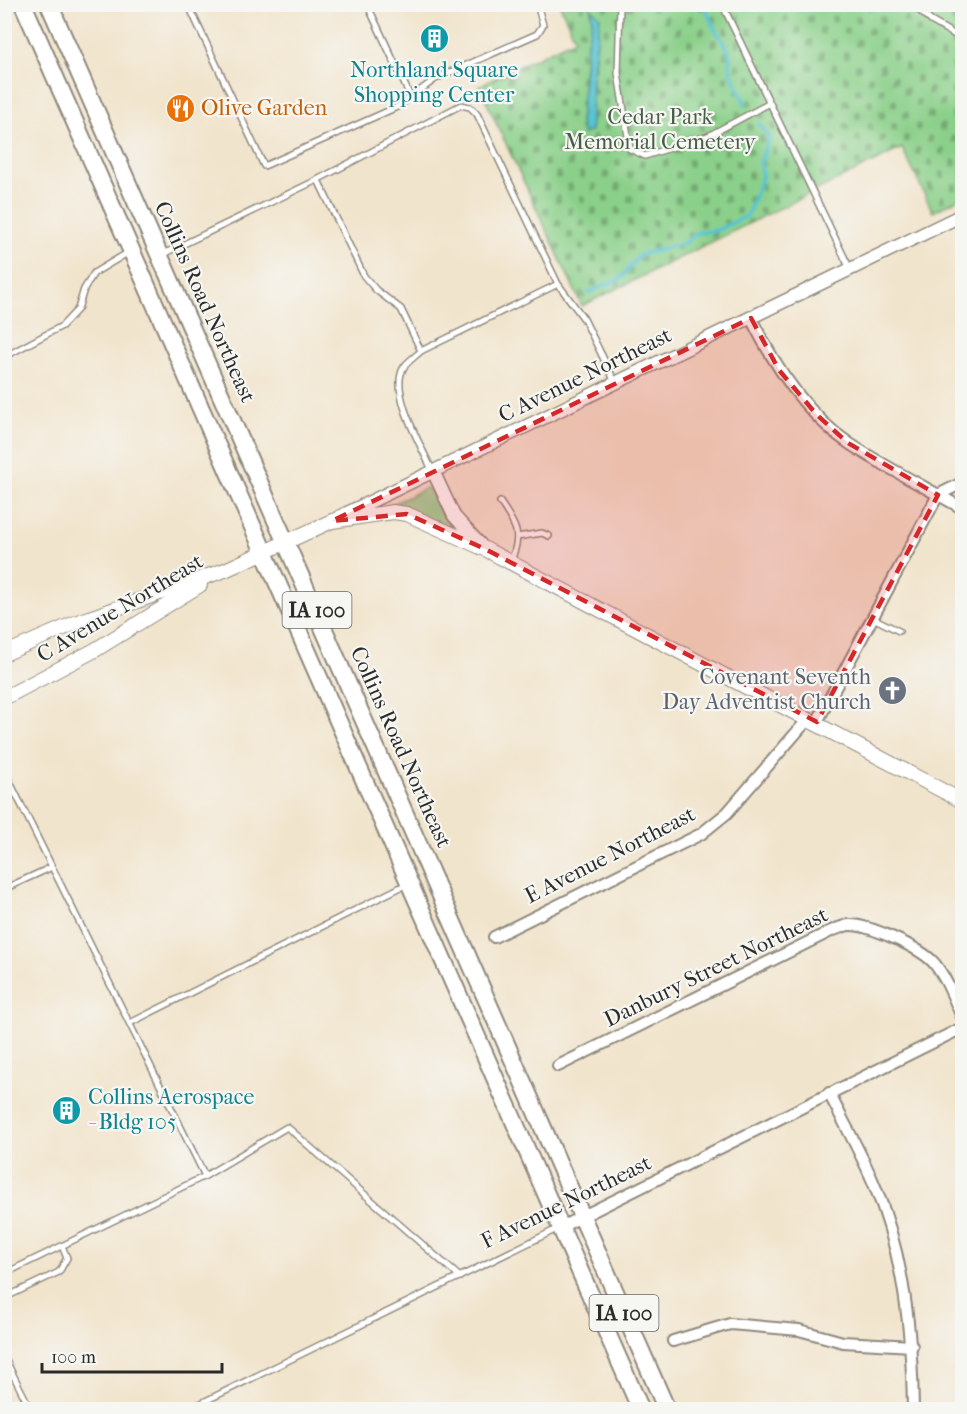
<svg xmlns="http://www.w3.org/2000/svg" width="967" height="1414" viewBox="0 0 967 1414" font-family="'IM FELL French Canon',serif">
<defs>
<pattern id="cemetery-stones" width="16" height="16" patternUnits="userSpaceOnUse" patternTransform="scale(1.5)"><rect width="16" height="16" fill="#8bd08a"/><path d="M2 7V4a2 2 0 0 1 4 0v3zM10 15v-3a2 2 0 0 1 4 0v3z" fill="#72a971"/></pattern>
</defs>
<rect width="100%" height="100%" fill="#f6f6f2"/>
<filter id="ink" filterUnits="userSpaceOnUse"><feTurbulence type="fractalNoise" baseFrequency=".0167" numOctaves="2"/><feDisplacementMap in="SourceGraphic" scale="12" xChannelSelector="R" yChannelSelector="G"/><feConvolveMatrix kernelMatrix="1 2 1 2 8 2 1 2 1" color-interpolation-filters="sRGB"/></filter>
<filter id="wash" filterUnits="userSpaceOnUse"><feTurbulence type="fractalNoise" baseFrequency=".008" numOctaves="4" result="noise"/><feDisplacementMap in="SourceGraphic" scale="24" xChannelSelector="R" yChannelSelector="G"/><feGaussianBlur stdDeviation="1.35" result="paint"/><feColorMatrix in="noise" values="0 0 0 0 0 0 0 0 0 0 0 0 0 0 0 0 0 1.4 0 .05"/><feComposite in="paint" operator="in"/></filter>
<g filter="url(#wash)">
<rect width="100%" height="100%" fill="#f1e4cc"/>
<path fill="#8bd08a" stroke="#5b7e5a" stroke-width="1.5" d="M426 488H428L453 530 391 505Z"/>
<path fill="url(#cemetery-stones)" stroke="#5b7e5a" stroke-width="1.5" d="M560 5H962V197L933 212 902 148 582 306 479 86 575 39Z"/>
<path fill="#58c3d1" stroke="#42777e" stroke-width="1.5" d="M591 8 600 17 592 79 591 131 583 134 580 123 587 42 592 22Z"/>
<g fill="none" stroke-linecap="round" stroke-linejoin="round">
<g stroke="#58c3d1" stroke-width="4">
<path d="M704 4 713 26 729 51 731 73 746 105"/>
<path d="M589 292 620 279 640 255 685 243 697 233 717 230 747 216 762 177 760 164 769 137 759 124"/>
</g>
</g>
</g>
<g filter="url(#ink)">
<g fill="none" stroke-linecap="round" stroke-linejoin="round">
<defs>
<g id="service">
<path d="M188 4 264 166 397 107 437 78 537 34 543 25 537 4"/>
<path d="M367 4 411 98"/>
<path d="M620 4 618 73 630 149 645 156 708 136 770 103"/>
<path d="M722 4 850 269"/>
<path d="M912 4 931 21 962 39"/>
<path d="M318 180 364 276 376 290 401 309 421 351"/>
<path d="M161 255 315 181 461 105 470 107 477 114 558 284 584 319 615 382"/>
<path d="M4 357 62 326 78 309 84 289 94 273 129 252"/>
<path d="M433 472C423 449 388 391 404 367 408 361 416 356 421 351L558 284"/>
<path d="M500 502C515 525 523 533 511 560"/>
<path d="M517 537 542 533 549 536"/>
<path d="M873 618 899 631"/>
<path d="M4 770 205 1176"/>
<path d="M4 889 52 867"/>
<path d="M130 1023 407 884"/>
<path d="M4 1274 205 1176 287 1127 460 1277"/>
<path d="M4 1298 59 1272 67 1258 62 1246"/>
<path d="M4 1357 31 1410"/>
<path d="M187 1410 559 1228"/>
</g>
<g id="minor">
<path d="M751 318C774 365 805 414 850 444 885 467 925 487 962 508"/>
<path d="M817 722 938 495 962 483"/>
<path d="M494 937 701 834 727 813 809 718"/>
<path d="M558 1066 831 931C836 929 843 926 849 925 868 924 921 948 934 963 947 979 954 999 962 1017"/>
<path d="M829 1093C844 1123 861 1153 874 1184 904 1255 912 1333 913 1410"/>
<path d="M561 1227 962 1028"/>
<path d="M673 1341 730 1324 799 1330 843 1342 912 1346"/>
</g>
<g id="tertiary">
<path d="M434 473 454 516 480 544"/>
<path d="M339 517 962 215"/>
</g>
<g id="secondary">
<path d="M4 654 75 623 225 570 332 521 393 512 407 514 485 549 962 801"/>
<path d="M4 698 95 650 200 585"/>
</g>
<g id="trunk">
<path d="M23 4 641 1410"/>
<path d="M49 4 667 1410"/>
</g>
</defs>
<use href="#service" stroke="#8e887c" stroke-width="8"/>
<use href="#minor" stroke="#8e887c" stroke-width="14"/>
<use href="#tertiary" stroke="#8e887c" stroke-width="15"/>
<use href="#secondary" stroke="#8e887c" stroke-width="16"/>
<use href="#trunk" stroke="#8e887c" stroke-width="20"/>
<use href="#service" stroke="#fff" stroke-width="5"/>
<use href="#minor" stroke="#fff" stroke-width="10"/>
<use href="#tertiary" stroke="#fff" stroke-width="12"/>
<use href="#secondary" stroke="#fff" stroke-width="14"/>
<use href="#trunk" stroke="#fff" stroke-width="16"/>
</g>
</g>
<path fill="#d62828" fill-opacity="0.2" stroke="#d62828" stroke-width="4.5" stroke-dasharray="12 8" stroke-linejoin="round" d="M751 318 779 370 817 415 848 443 938 495 817 722 485 549 407 514 332 521Z"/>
<defs>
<symbol id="building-disc" viewBox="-11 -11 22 22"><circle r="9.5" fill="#0f9aa8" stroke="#f6f6f2"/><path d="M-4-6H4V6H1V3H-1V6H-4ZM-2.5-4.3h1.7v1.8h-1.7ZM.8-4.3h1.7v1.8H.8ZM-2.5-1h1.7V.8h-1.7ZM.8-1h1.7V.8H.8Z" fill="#fff"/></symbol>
<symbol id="restaurant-disc" viewBox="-11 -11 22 22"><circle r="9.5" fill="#e8710a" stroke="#f6f6f2"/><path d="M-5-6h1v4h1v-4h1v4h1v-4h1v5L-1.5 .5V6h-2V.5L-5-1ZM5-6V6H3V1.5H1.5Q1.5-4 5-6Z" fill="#fff"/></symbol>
<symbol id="church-disc" viewBox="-11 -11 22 22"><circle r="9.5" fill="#6b7280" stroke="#f6f6f2"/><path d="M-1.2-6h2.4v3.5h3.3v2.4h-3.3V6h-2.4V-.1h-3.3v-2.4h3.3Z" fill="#fff"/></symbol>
</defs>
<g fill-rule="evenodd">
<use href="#building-disc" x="418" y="22" width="33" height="33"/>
<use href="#restaurant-disc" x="164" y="92" width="33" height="33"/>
<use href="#church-disc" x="876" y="674" width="33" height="33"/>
<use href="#building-disc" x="50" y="1094" width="33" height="33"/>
</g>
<g text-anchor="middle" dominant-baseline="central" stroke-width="4.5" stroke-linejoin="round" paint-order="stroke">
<g fill="#f6f6f2" stroke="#686867" stroke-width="1.5">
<rect x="282.5" y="592" width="69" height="36" rx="4.5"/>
<rect x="589.5" y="1295" width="69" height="36" rx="4.5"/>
</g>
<g font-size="21" font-weight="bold" fill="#2b2b2b">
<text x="317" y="610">IA 100</text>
<text x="624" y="1313">IA 100</text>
</g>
<g font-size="22" fill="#0d838f" stroke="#f6f6f2">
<text x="434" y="70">Northland Square<tspan x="434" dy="25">Shopping Center</tspan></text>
<text x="88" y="1097" text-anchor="start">Collins Aerospace<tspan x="88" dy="25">- Bldg 105</tspan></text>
</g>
<g font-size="22" fill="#c56008" stroke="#f6f6f2" text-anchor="start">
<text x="201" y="108">Olive Garden</text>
</g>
<g font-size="22" fill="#485d48" stroke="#f6f6f2">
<text x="660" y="117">Cedar Park<tspan x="660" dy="25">Memorial Cemetery</tspan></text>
</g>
<g font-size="22" fill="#2b2b2b" stroke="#f6f6f2">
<text transform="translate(205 302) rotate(66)">Collins Road Northeast</text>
<text transform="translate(585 375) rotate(-26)">C Avenue Northeast</text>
<text transform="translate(120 608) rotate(-31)">C Avenue Northeast</text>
<text transform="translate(401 747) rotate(66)">Collins Road Northeast</text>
<text transform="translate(610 855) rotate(-27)">E Avenue Northeast</text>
<text transform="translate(716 967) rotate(-26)">Danbury Street Northeast</text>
<text transform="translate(566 1202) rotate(-26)">F Avenue Northeast</text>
</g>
<g font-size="22" fill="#5b616d" stroke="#f6f6f2" text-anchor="end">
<text x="871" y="677">Covenant Seventh<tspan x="871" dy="25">Day Adventist Church</tspan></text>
</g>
</g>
<rect width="967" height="1414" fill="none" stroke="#f6f6f2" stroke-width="24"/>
<path d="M42 1363v9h180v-9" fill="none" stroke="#2b2b2b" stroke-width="3"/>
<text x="51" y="1363" font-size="18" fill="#2b2b2b" stroke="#f6f6f2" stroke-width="4.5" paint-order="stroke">100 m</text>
</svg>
